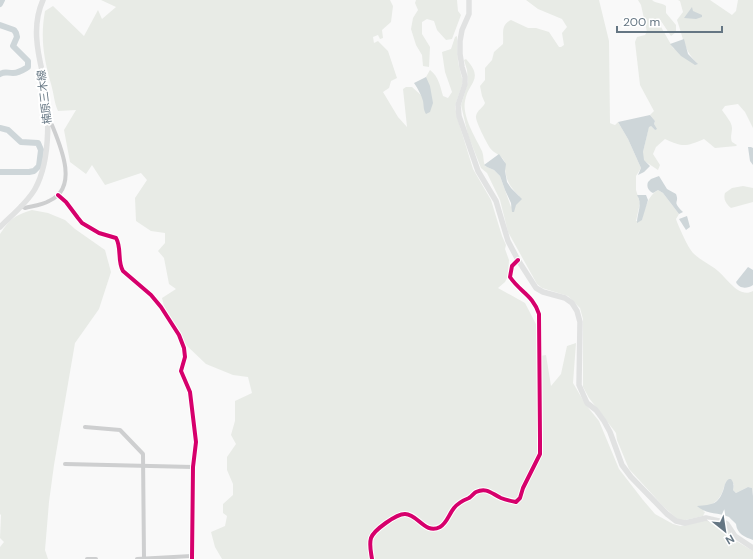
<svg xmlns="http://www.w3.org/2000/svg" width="753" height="559" viewBox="0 0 753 559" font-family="'DM Sans','Noto Sans JP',sans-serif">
<rect width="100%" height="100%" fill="#f9f9f9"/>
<g fill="#e8ebe6">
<path d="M101 0H390L393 6 391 22 382 30 383 38 380 39 378 35 373 37 374 43 378 41 388 51 397 78 391 81 389 88 383 92 398 117 407 127 403 89 406 87H412L421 95 426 77 430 70C439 77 440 86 443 96L448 98 452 92 445 72 442 52 451 49 455 37 457 36 458 62 463 82 455 106 457 117 473 169 491 200 502 236 506 245 505 249 509 260 508 276 505 282 498 288 525 303 538 328 540 356 546 355 551 386 561 374 567 346 576 343 573 383 586 405 599 421 619 469 643 500 655 514 673 524 680 526 707 520 721 524 727 528 731 535 738 542 753 551V559H222L215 547 211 532 225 526 227 516 223 513V504L233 495V484L227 470V457L236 444 231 435 235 421V401L252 393 248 377 233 375 206 364 185 344 164 306 162 298 176 289 169 284 164 258 158 251 165 243V233L151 231 136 221 135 198 147 180 141 173 105 185 92 165 86 174 70 162 64 130 76 110 58 111C54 102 54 94 51 84 44 59 40 38 45 11L53 6 84 36 98 10 102 19 116 7Z"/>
<path d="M416 0H457L458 11 461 15 452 39 446 40 437 30 434 21 427 19 422 22V34L430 47 429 67 423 66 422 55 416 45 411 29 413 18 418 10 415 3Z"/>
<path d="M526 0H599L609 41 610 123 612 124 615 125 618 122 628 139 641 168 636 176V190L640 203 636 221 642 220C644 210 648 195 658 190L663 193 666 197 679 214 676 219 677 222C681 231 687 246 693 253 700 260 710 264 718 271 727 278 739 299 753 291V496L752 488 748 487 736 493 733 490 734 484 726 481C720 501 719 499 703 511L705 512 703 516 681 521 677 519 663 506 629 469 617 440 616 433 589 398 583 387V319L580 308 568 296 542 288 537 284 508 232 500 200 487 173 481 168 468 135 461 105 468 82 467 70 464 60 466 59C485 80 468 82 465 101 462 117 476 138 482 151 484 156 483 161 485 166L494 170 500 176 511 207 519 196C511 188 506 181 505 169 505 167 505 165 505 163 503 155 494 154 490 148 487 143 475 121 476 116 477 110 483 108 485 103L482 96 480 86 485 80V68L492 60 494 52 503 44C504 34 500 25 511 20L528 28H536L549 32 559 47H561L564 45 562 33 567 27 562 19 538 9Z"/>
<path d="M638 0H652C656 4 661 2 666 6V13L676 25V32L671 36 659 18 657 20 673 48 697 63C684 50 683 37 677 20L683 12 680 1 678 0H710L732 15 736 11 738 0H753V128L745 112 738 104 725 106 722 110C725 115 732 122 732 128 732 133 730 137 732 142L737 145 736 146 715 148 704 139C685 147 683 147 665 139L656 147 653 154 660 165 658 170 643 160V152L649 126H651L655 130 654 124 655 121 650 115 654 111 640 85 635 42 637 37 645 35 647 32 641 5Z"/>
<path d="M743 186 753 188V202L731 208C726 204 723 199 725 193L732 188Z"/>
<path d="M32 210 48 213 65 220 75 229 105 250 111 272 99 309 75 343 54 465 49 502 45 550 48 559H0V547L4 542 0 538 1 515 0 514V234C11 218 14 216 32 210Z"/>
</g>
<g fill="#ced6d9">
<path d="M692 7 693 11 702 15V17L696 19 684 18Z"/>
<path d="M684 39 688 54 698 64 695 65 681 56 670 44Z"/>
<path d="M426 77 430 86 433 103 430 112 426 114C423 109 424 106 423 101 421 94 418 89 414 83Z"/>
<path d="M650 115 655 121 654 124 657 129 655 130 651 126 649 127 643 152 644 160 650 166 644 172 638 175 641 168 628 139 618 122Z"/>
<path d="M748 147H751L753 148V165L750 161Z"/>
<path d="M499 154 506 164 505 171 507 182 511 188 522 199 516 205 514 212H512L511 203 505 190 500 176 494 170 487 167 484 165Z"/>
<path d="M659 176 667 189 676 194C680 204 671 200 683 212L679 214 666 197 663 193 658 190 653 193C649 191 646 187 648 182L651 179Z"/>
<path d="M637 195H646L648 200 642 220 637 223C637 213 643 204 637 195Z"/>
<path d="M687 216 690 227 686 230 679 219Z"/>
<path d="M748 267 753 270V285C747 289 739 289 736 282Z"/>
<path d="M729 479H731C734 483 734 486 733 490L736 493 748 487 752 488 753 496V540C745 537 737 534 736 524 734 522 731 519 729 517 717 512 707 515 697 506 713 505 719 504 724 488 725 484 725 482 729 479Z"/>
</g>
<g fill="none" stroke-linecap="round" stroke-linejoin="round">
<g stroke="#ced6d9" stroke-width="6">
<path d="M0 4 2 0"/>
<path d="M0 25 14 30 16 33 17 37 13 46 28 61V67C23 70 19 73 13 73 7 73 5 71 0 74"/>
<path d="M0 128 8 130 21 142 38 143 41 150 39 166 34 171 29 172H0"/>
</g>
<g stroke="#cecfd0" stroke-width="4">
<path d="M58 195 66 202 78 218 82 223 99 233 116 238C122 248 117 261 123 271L151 295 161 307 179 335 184 348 185 357 181 371 190 392 196 442 193 467 192 559"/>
<path d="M21 206 25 208C33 206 42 205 49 201 79 188 61 147 52 125H49"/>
<path d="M85 427 120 430 143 454 144 558"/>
<path d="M65 464 193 467"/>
<path d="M87 559H96"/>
<path d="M137 559 192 556"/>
<path d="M372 559C371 552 369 545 371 538 374 530 396 514 405 514 418 514 425 535 440 527 447 523 449 514 454 508 458 503 464 500 469 498 472 496 474 493 476 492 487 487 492 494 501 498 506 500 511 501 516 502L520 498 523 488 540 454V440L539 314C533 295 520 292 510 277L512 266 518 260"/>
</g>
<g stroke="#e1e2e2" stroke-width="5.5">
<path d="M469 0V14L462 30 460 41V54L462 67 465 77V84L458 105 459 116 478 171 496 201 508 241 518 260 536 288 543 292 565 298 572 303 577 311 580 322 579 385 587 403 596 410 604 421 610 432 622 465 631 477 667 514 676 521 685 523 706 518 723 522 727 524 735 536 753 548"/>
<path d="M0 227C12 215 27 203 35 189 52 158 49 108 43 75 37 50 32 24 43 0"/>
</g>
<defs>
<g id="cycleway">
<path d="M58 195 66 202 78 218 82 223 99 233 116 238C122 248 117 261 123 271L151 295 161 307 179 335 184 348 185 357 181 371 190 392 196 442 193 467 192 559"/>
<path d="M372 559C371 552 369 545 371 538 374 530 396 514 405 514 418 514 425 535 440 527 447 523 449 514 454 508 458 503 464 500 469 498 472 496 474 493 476 492 487 487 492 494 501 498 506 500 511 501 516 502L520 498 523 488 540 454V440L539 314C533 295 520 292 510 277L512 266 518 260"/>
</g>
</defs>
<use href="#cycleway" stroke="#fff" stroke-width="6"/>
<use href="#cycleway" stroke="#d6006c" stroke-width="4"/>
</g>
<g text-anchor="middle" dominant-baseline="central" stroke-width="4" stroke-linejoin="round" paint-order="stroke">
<g font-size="11" fill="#657683" stroke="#fff">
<text transform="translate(44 97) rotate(-97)">楠原三木線</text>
</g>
</g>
<g transform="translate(725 531) rotate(150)" stroke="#ffffff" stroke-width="3" paint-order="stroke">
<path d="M0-3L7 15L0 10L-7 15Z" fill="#657683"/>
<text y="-6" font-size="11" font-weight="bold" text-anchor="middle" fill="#657683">N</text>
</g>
<path d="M617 26v6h105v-6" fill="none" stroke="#657683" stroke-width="2"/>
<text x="623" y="26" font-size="12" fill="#657683" stroke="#ffffff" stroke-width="3" paint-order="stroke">200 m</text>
</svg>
